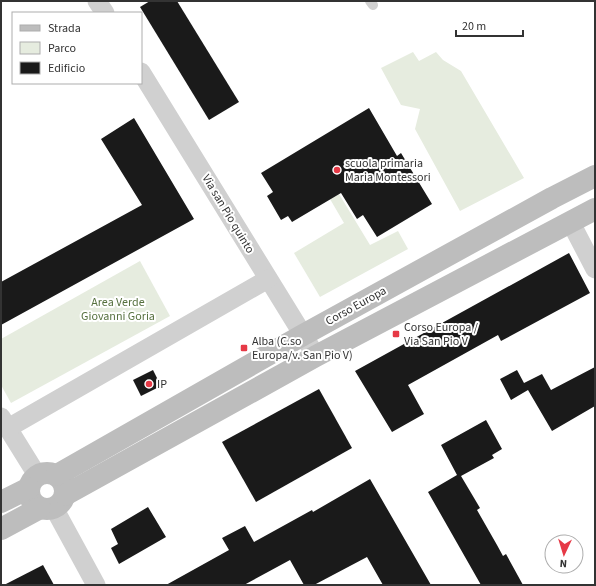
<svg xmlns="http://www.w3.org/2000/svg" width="596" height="586" viewBox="0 0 596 586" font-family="'Source Sans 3',sans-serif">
<rect width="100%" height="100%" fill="#fff"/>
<g fill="#e6ecdf">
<path d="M413 52 419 61 436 52 443 60 461 71 524 178 460 211 415 129 420 109 401 105 381 68Z"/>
<path d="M339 194 370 245 398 231 408 249 320 297 294 253 344 223 330 199Z"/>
<path d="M140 261 170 316 11 403 1 385V339Z"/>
</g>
<g fill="#1a1a1a">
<path d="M150 1H177L239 102 209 120 140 7Z"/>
<path d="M369 108 397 156 401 153 432 204 377 237 363 215 357 219 341 193 292 222 288 216 281 220 267 196 273 192 261 173Z"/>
<path d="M134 118 194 219 1 325V282L142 205 101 139Z"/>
<path d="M569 253 590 293 501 341 498 335 408 385 424 414 392 432 355 371Z"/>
<path d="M595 367V406L552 431 528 390 511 400 500 379 517 370 524 383 542 374 551 390Z"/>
<path d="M153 370 161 386 141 396 133 380Z"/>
<path d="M319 389 352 448 256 502 222 442Z"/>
<path d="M486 420 502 449 492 455 494 458 461 476 480 508 477 510 497 545 503 556 506 554 523 585H481L428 492 457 475 441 445Z"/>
<path d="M370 479 431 585H383L367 557 314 585H304L290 560 244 585H166L229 550 222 538 245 526 254 542 312 510 313 512Z"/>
<path d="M148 507 166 537 119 564 111 548 118 544 111 529Z"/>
<path d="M43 565 54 585H4Z"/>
</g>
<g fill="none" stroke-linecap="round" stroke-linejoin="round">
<path stroke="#d0d0d0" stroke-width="10" d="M370 1 373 5"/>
<g stroke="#d0d0d0" stroke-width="19">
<path d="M97 1 105 13"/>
<path d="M141 72 316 356"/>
<path d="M571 223 595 269"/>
<path d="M1 417 37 475"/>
<path d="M8 428 268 279"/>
<path d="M54 508 96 585"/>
</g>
<g stroke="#bdbdbd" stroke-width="22">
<circle cx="47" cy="491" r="18"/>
<path d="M57 475 303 335 552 198 595 176"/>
<path d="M65 495 316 356 595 209"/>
<path d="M1 502 29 488"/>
<path d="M1 529 40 508"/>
</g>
</g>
<g fill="#e63946" stroke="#fff" stroke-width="1.5">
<circle cx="337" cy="170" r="4"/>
<rect x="392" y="330" width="8" height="8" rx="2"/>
<rect x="240" y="344" width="8" height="8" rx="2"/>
<circle cx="149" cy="384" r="4"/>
</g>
<g text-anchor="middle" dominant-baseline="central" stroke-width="4" stroke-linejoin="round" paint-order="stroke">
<g font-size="12" fill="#333" stroke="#fff" text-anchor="start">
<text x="345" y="163">scuola primaria<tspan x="345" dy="14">Maria Montessori</tspan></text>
<text x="404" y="327">Corso Europa /<tspan x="404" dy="14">Via San Pio V</tspan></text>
<text x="252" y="341">Alba (C.so<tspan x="252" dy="14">Europa/v. San Pio V)</tspan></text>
<text x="157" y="384">IP</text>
</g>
<g font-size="12" fill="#333" stroke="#fff">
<text transform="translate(228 214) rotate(59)">Via san Pio quinto</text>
<text transform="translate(356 306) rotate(-29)">Corso Europa</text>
</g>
<g font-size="12" fill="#56703f" stroke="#fff">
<text x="118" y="302">Area Verde<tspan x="118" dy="14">Giovanni Goria</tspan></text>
</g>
</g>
<rect width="596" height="586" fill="none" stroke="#333333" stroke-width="4"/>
<rect x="12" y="12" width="130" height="72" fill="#ffffff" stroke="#adadad"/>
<rect x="20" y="25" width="20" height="6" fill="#bdbdbd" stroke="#adadad"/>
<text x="48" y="32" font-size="12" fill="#333333">Strada</text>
<rect x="20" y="42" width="20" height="12" fill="#e6ecdf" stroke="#adadad"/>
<text x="48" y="52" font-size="12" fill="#333333">Parco</text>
<rect x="20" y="62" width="20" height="12" fill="#1a1a1a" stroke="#adadad"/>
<text x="48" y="72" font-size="12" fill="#333333">Edificio</text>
<g transform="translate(564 554) rotate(184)"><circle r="19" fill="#ffffff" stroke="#adadad"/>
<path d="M0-3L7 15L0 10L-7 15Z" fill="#e63946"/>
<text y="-6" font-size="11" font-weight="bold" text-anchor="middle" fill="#333333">N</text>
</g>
<path d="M456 30v6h67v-6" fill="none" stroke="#333333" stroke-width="2"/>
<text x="462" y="30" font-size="12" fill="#333333" stroke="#ffffff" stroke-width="3" paint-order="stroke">20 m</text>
</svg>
